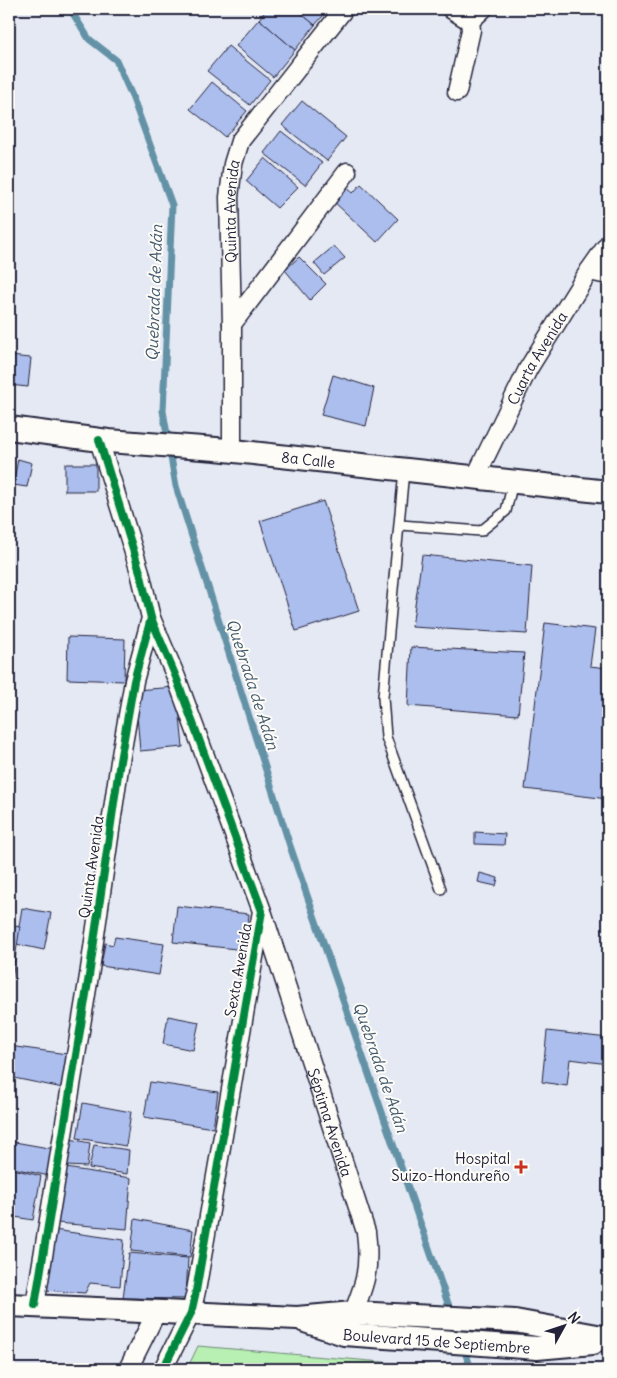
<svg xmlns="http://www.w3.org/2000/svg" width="617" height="1378" viewBox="0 0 617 1378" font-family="Delius,sans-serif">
<rect width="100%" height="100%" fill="#e5e9f4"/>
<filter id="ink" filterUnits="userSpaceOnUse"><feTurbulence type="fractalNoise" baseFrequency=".02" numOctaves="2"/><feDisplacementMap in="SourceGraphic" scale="10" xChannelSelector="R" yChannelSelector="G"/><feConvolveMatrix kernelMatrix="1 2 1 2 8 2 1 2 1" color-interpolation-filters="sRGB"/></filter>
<g filter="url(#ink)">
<path fill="#b8efb2" stroke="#6d8876" d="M198 1346 463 1369H187Z"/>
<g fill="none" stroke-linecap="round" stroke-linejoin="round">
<g stroke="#6392a6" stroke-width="7">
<path d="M70 9 89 39 116 60 132 96 172 205 163 411 176 486 290 846 452 1315"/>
<path d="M463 1346 471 1369"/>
</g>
</g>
<g fill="#acbeee" stroke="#22223b">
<path d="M267 9H296L315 25 295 50 259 19Z"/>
<path d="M296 9H329L315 25Z"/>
<path d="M259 19 295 50 273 77 236 46Z"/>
<path d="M228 46 270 80 250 105 207 71Z"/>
<path d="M212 82 247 111 225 137 190 109Z"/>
<path d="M302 101 346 137 327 161 282 125Z"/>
<path d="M281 131 322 163 305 185 264 153Z"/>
<path d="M265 158 298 187 277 208 246 181Z"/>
<path d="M361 184 398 219 377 242 332 200 345 186 353 193Z"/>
<path d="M334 246 345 258 324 275 314 263Z"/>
<path d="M299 257 326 284 310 300 285 270Z"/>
<path d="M9 356 31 358 28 387 9 385Z"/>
<path d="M333 375 374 388 366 426 321 415Z"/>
<path d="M18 459 32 463 27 487 13 485Z"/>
<rect x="65" y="464" width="31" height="27"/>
<path d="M323 501 359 611 296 631 260 521Z"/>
<path d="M422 555 532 566 527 634 412 627Z"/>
<path d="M545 623 595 629 590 666 607 668 608 653V799L525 789Z"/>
<path d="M68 637 125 639 124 681 67 679Z"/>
<path d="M411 647 524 653 518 715 408 706Z"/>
<path d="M177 687 183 747 140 751 135 690Z"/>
<path d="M475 832 505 834 504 845 475 844Z"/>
<path d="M480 873 498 878 496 886 478 882Z"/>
<path d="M177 906 249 914 245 950 173 942Z"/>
<path d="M22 908 51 913 44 950 16 944Z"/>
<path d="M9 925 20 927 12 978 9 977Z"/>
<path d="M115 937 164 944 159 975 101 966 105 943 113 945Z"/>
<path d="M168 1016 199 1022 193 1050 163 1044Z"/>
<path d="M547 1031 608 1038V1064L570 1059 567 1086 542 1082Z"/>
<path d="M9 1046 67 1054 63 1088 9 1077Z"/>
<path d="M150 1082 218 1092 213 1128 144 1117Z"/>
<path d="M83 1103 131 1112 126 1146 77 1138Z"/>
<path d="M70 1139 90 1143 87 1167 67 1166Z"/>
<path d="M9 1141 54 1149 49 1176 9 1167Z"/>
<path d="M94 1145 129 1150 127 1174 89 1168Z"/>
<path d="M9 1168 41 1176 33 1220 9 1216Z"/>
<path d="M66 1168 131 1178 127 1229 57 1223Z"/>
<path d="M135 1219 193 1230 190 1257 131 1251Z"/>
<path d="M54 1230 124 1240 120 1286 90 1283 85 1293 44 1290Z"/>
<path d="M129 1253 188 1258 186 1299 123 1298Z"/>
</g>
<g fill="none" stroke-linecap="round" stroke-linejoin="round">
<defs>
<g id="service">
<path d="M404 470 383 697 386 737 441 889"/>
<path d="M400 525 481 531 506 511 513 482"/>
</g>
<g id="minor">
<path d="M451 9 470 21 471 30 457 92"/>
<path d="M470 21 483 9"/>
<path d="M589 271 608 275"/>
<path d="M232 324 347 172"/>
<path id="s1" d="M232 451V324L229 197 233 164 240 141 344 9"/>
<path id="s2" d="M475 478 528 369 589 271 608 244"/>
<path d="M151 618 176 677 262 911 196 1291 191 1313 163 1369"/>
<path id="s3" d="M263 914 366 1232C371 1271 364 1287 349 1323"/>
<path d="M35 1305 89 976 120 761 134 681 151 618 140 572 99 440"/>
<path d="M128 1369 157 1311"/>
</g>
<g id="tertiary">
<path id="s4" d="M9 428 108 441 216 449 608 492"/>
<path d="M9 1305 297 1318 353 1313 515 1321 608 1338"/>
<path id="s5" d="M305 1321 344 1334 537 1348 593 1343"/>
</g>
</defs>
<use href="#service" stroke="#22223b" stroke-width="12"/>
<use href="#minor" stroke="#22223b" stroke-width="21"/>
<use href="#tertiary" stroke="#22223b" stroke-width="26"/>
<use href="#service" stroke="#fdfcf7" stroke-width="9"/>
<use href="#minor" stroke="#fdfcf7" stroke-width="18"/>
<use href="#tertiary" stroke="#fdfcf7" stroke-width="22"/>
<defs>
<g id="cycleway">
<path d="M151 618 176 677 262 911 196 1291 191 1313 163 1369"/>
<path d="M35 1305 89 976 120 761 134 681 151 618 140 572 99 440"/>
</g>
</defs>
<use href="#cycleway" stroke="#fdfcf7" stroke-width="11"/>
<use href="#cycleway" stroke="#00873e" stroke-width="8"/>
</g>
</g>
<path fill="#c8321e" stroke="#fdfcf7" stroke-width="2" d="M518.5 1159.5h5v5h5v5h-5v5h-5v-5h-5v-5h5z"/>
<g text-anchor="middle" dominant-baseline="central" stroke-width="4" stroke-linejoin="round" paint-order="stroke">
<g font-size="15" fill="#22223b" stroke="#fdfcf7">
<text stroke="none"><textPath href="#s1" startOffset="240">Quinta Avenida</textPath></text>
<text stroke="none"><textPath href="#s2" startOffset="135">Cuarta Avenida</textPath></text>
<text stroke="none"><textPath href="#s4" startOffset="301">8a Calle</textPath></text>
<text transform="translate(91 867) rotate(-82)">Quinta Avenida</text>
<text transform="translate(238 970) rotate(-80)">Sexta Avenida</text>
<text stroke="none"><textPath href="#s3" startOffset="219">Séptima Avenida</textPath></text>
<text stroke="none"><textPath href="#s5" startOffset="134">Boulevard 15 de Septiembre</textPath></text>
</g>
<g font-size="15" fill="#22223b" stroke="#fdfcf7" text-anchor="end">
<text x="510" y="1158">Hospital<tspan x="510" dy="17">Suizo-Hondureño</tspan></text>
</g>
<g font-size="16" font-style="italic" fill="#435a70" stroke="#fdfcf7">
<text transform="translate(154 293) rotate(-88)">Quebrada de Adán</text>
<text transform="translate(253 684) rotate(72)">Quebrada de Adán</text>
<text transform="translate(381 1067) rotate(71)">Quebrada de Adán</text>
</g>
</g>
<rect width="617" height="1378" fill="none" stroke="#fdfcf7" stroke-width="30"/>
<rect x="15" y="15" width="587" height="1348" fill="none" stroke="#22223b" stroke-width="2" filter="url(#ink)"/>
<g transform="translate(564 1326) rotate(50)" stroke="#fdfcf7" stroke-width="4" paint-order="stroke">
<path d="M0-4L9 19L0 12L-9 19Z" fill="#22223b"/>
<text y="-8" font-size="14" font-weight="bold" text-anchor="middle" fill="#22223b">N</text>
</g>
</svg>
